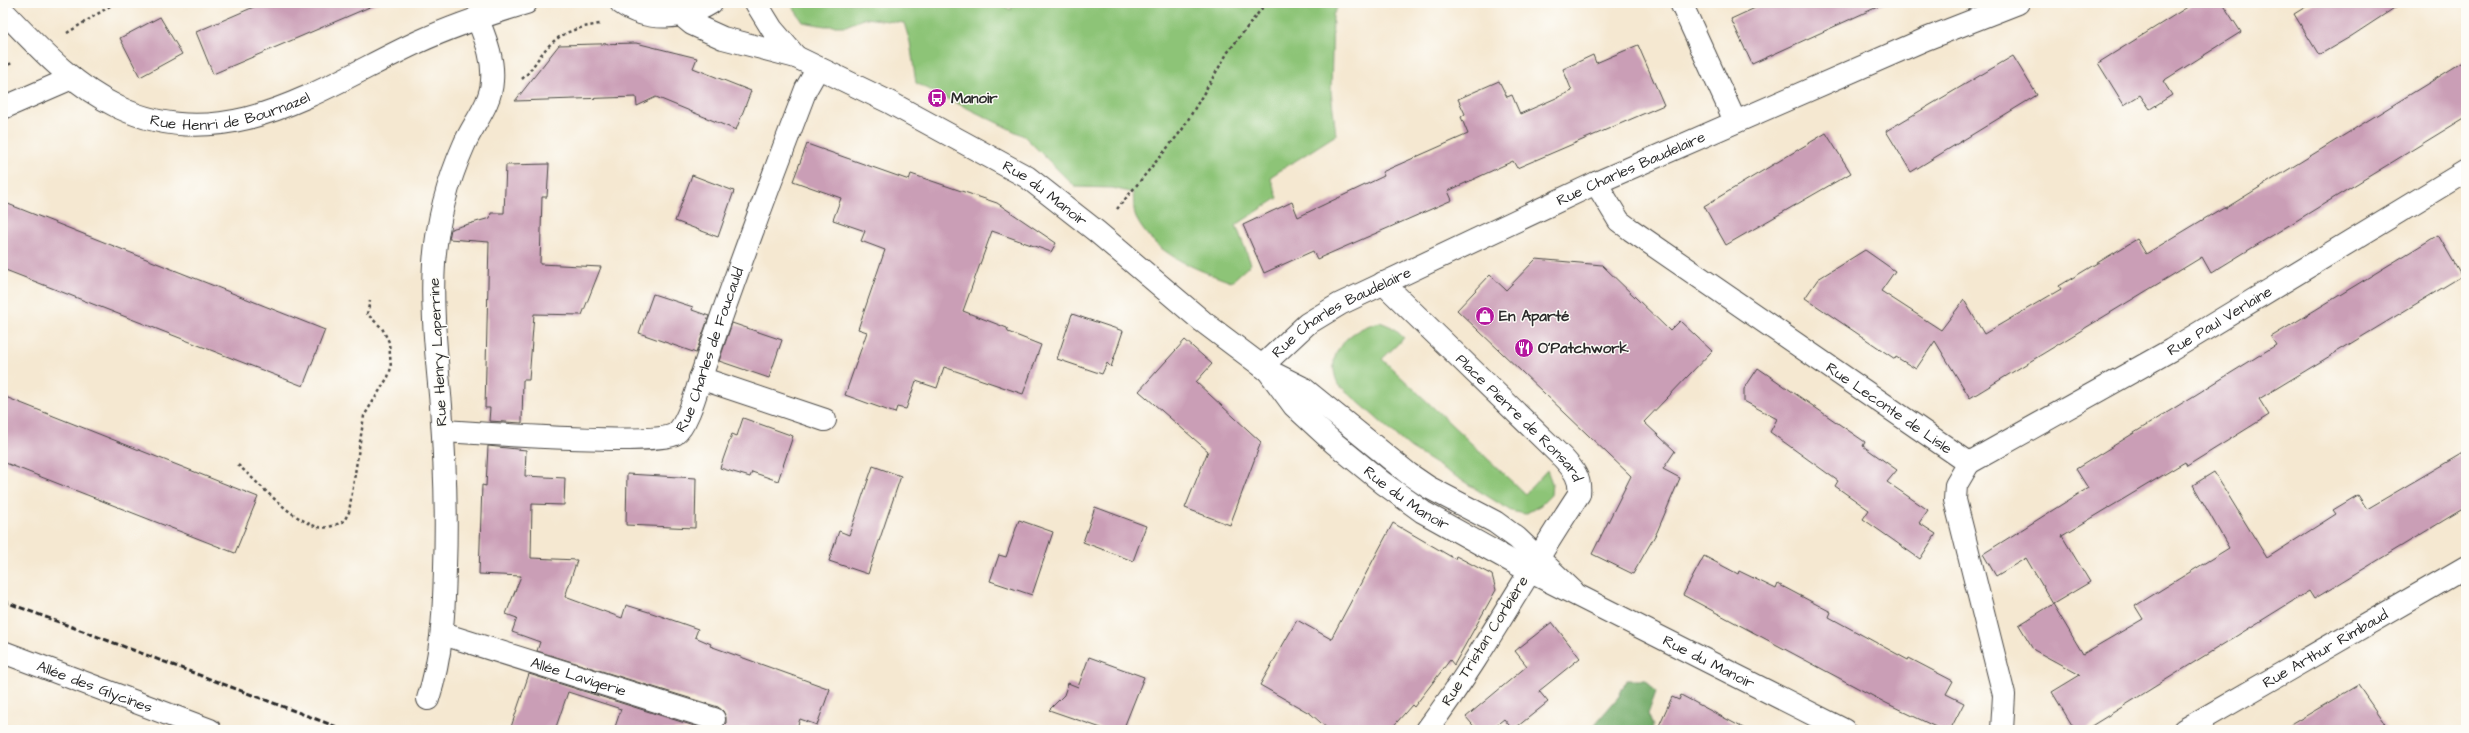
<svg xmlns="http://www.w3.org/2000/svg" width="2469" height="733" viewBox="0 0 2469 733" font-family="'Architects Daughter',sans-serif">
<rect width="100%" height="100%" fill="#fdfcf7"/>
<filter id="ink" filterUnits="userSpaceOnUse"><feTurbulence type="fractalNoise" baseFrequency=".025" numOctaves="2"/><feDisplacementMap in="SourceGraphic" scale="8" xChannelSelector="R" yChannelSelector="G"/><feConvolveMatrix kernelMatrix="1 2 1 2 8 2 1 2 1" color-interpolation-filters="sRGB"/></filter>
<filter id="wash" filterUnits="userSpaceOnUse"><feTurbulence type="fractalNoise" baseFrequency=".012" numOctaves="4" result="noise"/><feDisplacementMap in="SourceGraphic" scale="16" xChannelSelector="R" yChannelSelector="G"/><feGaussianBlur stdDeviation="0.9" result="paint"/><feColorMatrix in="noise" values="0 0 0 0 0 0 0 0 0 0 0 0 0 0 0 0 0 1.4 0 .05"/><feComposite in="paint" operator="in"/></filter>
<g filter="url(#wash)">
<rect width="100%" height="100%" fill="#f5e8d1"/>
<g fill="#8dc477" stroke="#5c7851">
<path d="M790 3H999L1011 10 1012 3H1340L1333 15 1331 92 1336 135 1270 177 1278 198 1236 225 1251 264 1231 282C1195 269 1154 254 1136 218 1133 211 1134 200 1133 193L1113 188 1075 187 1024 136 916 83 910 42 904 23 865 18 846 26H825L803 22Z"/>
<path d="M1380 322 1392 327 1404 338 1382 359 1525 494 1547 470 1552 483 1551 495 1541 505 1525 514 1511 511 1410 448 1338 384C1323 352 1350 329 1380 322Z"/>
</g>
<path fill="#72aa68" stroke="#4e6a4a" d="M1626 680H1646L1656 692 1648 714 1653 726 1652 730H1590L1619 696Z"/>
<g id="blocks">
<g fill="#ca9eb6">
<path d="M263 3H379L213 74 196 32Z"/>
<path d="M1766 3H1886L1752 64 1731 19Z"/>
<path d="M2194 3H2222L2241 32 2163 81 2172 95 2150 109 2140 95 2124 105 2098 63Z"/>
<path d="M2312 3H2402L2350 37 2319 55 2294 14Z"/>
<path d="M160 17 182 54 140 77 120 38Z"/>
<path d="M636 43 697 58 693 68 751 91 736 130 656 97 637 106 636 97 515 101 559 45Z"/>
<path d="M1638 45 1664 105 1517 168 1513 161 1448 191 1452 200 1317 259 1313 251 1264 273 1243 225 1292 202 1298 217 1384 176 1382 172 1468 134 1461 117 1465 114 1458 99 1499 81 1507 97 1512 95 1520 114 1572 91 1563 69 1593 55 1596 63Z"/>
<path d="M2013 56 2037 95 1911 172 1886 131Z"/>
<path d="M2466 60V117L2211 273 2202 257 1970 398 1935 341 1916 369 1896 357 1895 359 1805 298 1818 279 1865 250 1895 271 1881 291 1941 330 1964 300 1984 334 2061 289 2059 286 2137 239 2146 254 2224 207 2226 208Z"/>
<path d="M1826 133 1851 173 1726 245 1704 206Z"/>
<path d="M807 144 909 180 911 174 997 203 1056 243 1051 252 992 231 963 311 1007 328 1008 332 1041 345 1023 394 944 367 937 388 916 381 906 409 897 407 895 413 845 395 867 332 858 329 885 250 861 241 865 231 833 220 841 198 793 181Z"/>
<path d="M549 164 547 197H542L540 264 601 267 582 315 534 314 529 380H523L522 423 489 421 490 408H485L489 242 449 239 451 229 490 218 491 213H504L506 165Z"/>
<path d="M692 175 734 191 718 237 675 221Z"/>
<path d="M3 202 325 330 303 386 3 269Z"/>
<path d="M2438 235 2462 276 2259 399 2269 415 2187 466 2185 462 2062 536 2090 582 2053 604 2083 654 2143 619 2135 606 2229 548 2193 485 2214 472 2267 558 2336 514 2333 510 2358 495 2367 509 2466 451V507L2314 599 2309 591 2085 730H2075L2052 692 2080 675 2034 650 2019 625 2053 604 2026 558 1996 576 1983 554 2088 488 2076 469 2276 345 2271 337Z"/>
<path d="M1536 259 1602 265 1670 331 1680 321 1712 351 1644 422 1675 451 1663 469 1680 478 1657 532 1633 574 1592 554 1631 476 1457 310 1490 275 1506 290Z"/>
<path d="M653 294 693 307 692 310 709 316 696 353 639 333Z"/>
<path d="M1072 314 1123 331 1111 367 1107 363 1102 374 1057 359Z"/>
<path d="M732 323 782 340 769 378 719 361Z"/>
<path d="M1185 340 1212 364 1196 382 1261 442 1230 525 1185 508 1208 451 1139 391Z"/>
<path d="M1758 368 1865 442 1863 446 1897 470 1887 482 1928 510 1919 523 1936 534 1920 559 1863 519 1869 510 1835 486 1838 481 1770 432 1777 419 1744 401V389Z"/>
<path d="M3 396 258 497 235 553 3 462Z"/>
<path d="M743 418 793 436 778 481 752 472 750 477 720 468 732 434 737 436Z"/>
<path d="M488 446 526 450 525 476 565 478 564 505 532 504 531 558 577 560 565 597 622 618 626 605 652 613 698 629 695 637 711 644 710 646 830 689 817 725 800 719 796 730H719L726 723V717L723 711 718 707 537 651 540 642 512 632 517 618 506 614 521 576 479 574 482 485 486 486Z"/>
<path d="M873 466 901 476 868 574 829 561 839 531 849 535Z"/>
<path d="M627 474 696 478 695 528 626 525Z"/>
<path d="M1095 507 1146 526 1133 561 1083 542Z"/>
<path d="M1019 520 1053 532 1032 595 990 581 999 555 1006 557Z"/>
<path d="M1393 523 1455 559 1456 556 1492 575 1496 590 1454 665 1450 660 1414 707 1412 705 1390 730H1329L1311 714 1260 685 1297 620 1331 639Z"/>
<path d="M1704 556 1738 574 1739 571 1776 589 1778 584 1831 612 1829 617 1908 660 1909 658 1953 681 1946 694 1964 703 1950 730H1942L1886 703 1683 595Z"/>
<path d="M1552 622 1580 658 1539 691 1548 702 1513 730 1504 719 1490 730H1477L1466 717 1527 666 1515 651Z"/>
<path d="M1089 657 1144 677 1123 730H1107L1049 710 1064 695 1068 683 1078 687Z"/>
<path d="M529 674 707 730H614L621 709 568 692 555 730H510Z"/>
<path d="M2358 685 2389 730H2282Z"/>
<path d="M1681 695 1747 730H1657L1672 697 1679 700Z"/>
</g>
</g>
</g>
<g filter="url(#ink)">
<use href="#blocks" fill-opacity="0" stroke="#494744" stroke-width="1"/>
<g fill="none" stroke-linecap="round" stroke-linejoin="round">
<defs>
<g id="street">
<path d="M1681 3 1735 121"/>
<path id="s1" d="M3 11C38 47 72 85 118 107 226 159 323 86 418 42 453 26 489 14 526 3"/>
<path d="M3 108 72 78"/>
<path id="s2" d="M1596 183 1619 221 1631 230 1969 463 1956 485 1955 500 2004 695 2002 730"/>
<path id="s3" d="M1383 283 1563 458C1574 470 1581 479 1579 494 1527 572 1483 655 1427 730"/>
<path id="s4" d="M1262 366 1307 324 1340 304 1596 183 1926 39 2018 3"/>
<path d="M700 378 825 420"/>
<path id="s5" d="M443 431C476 433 657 446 675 434 689 424 698 384 704 368 735 274 771 181 806 89L818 68"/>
<path id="s6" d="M1969 463 2171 350 2466 171"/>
<path id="s7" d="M443 634 714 719"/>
<path id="s8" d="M3 652 210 730"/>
<path d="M428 699C442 656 444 613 445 567 447 514 445 460 441 406 437 359 431 311 434 263 437 223 448 181 464 145 473 124 491 104 492 81 494 58 485 38 477 17"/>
<path id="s9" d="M2184 730 2466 567"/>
</g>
<g id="secondary">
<path d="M621 3C647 22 684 20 711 3"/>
<path d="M756 3 772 29 796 57"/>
<path id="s10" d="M681 15 692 24 723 38 796 57 889 102 1027 177 1096 231 1202 321 1267 370 1303 388 1409 474 1428 487 1495 522 1517 538 1573 591"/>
<path id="s11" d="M1269 372 1294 406 1334 443 1383 483 1423 512 1529 571 1844 730"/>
</g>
</defs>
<use href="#street" stroke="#494744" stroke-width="24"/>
<use href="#secondary" stroke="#494744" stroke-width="24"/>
<g stroke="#494744" stroke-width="2.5" stroke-dasharray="3 3" stroke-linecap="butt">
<path d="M67 33 115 3"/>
<path d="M3 67 12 63"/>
<path d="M522 79C530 72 535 63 541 55 557 33 575 28 600 24"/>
<path d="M1117 209 1182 130 1228 52 1266 3"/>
<path d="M238 465C260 484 290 519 318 527 327 529 336 525 344 521L349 512 364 416 388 377 391 368 389 342 382 328 367 314 370 301"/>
</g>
<use href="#street" stroke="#fff" stroke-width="22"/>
<use href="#secondary" stroke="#fff" stroke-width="22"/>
<path stroke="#2b2b2b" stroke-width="3" stroke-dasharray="6 3" stroke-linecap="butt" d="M3 601 345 730"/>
</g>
</g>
<defs>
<symbol id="bus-disc" viewBox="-11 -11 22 22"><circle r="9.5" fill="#b5179e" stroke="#fdfcf7"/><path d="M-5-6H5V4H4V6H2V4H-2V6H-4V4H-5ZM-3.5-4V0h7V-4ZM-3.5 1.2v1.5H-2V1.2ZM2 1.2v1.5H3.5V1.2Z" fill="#fff"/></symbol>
<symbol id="shop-disc" viewBox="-11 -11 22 22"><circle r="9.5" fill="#b5179e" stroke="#fdfcf7"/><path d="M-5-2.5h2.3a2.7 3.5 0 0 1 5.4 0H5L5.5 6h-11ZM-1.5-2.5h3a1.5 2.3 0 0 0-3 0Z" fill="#fff"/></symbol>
<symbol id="restaurant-disc" viewBox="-11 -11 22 22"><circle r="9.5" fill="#b5179e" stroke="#fdfcf7"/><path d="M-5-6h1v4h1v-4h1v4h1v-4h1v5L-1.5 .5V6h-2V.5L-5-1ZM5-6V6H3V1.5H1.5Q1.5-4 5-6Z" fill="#fff"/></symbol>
</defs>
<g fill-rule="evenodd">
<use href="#bus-disc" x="926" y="87" width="22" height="22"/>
<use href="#shop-disc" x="1474" y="305" width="22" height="22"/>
<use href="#restaurant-disc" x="1513" y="337" width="22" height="22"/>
</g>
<g text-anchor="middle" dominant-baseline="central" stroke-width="3" stroke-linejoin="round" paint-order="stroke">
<g font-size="15" font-weight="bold" fill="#2b2b2b" stroke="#fdfcf7" text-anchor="start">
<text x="951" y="98">Manoir</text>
<text x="1499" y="316">En Aparté</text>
<text x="1538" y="348">O'Patchwork</text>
</g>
<g font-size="15" fill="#2b2b2b" stroke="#fdfcf7">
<text stroke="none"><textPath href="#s1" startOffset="267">Rue Henri de Bournazel</textPath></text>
<text stroke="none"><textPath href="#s4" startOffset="421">Rue Charles Baudelaire</textPath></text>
<text stroke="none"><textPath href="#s10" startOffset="408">Rue du Manoir</textPath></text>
<text stroke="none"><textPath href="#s4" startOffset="97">Rue Charles Baudelaire</textPath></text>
<text stroke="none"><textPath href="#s6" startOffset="288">Rue Paul Verlaine</textPath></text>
<text stroke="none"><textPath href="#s5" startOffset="325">Rue Charles de Foucauld</textPath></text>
<text transform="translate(438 352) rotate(-93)">Rue Henry Laperrine</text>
<text stroke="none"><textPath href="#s2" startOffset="373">Rue Leconte de Lisle</textPath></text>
<text stroke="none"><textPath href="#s3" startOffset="192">Place Pierre de Ronsard</textPath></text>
<text stroke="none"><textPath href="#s11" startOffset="188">Rue du Manoir</textPath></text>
<text transform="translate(1485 641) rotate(-58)">Rue Tristan Corbière</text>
<text stroke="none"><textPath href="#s9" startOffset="163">Rue Arthur Rimbaud</textPath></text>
<text stroke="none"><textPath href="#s11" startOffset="532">Rue du Manoir</textPath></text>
<text stroke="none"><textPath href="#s7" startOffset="142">Allée Lavigerie</textPath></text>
<text stroke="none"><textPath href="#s8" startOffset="98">Allée des Glycines</textPath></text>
</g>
</g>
<rect width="2469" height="733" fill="none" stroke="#fdfcf7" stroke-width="16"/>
</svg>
